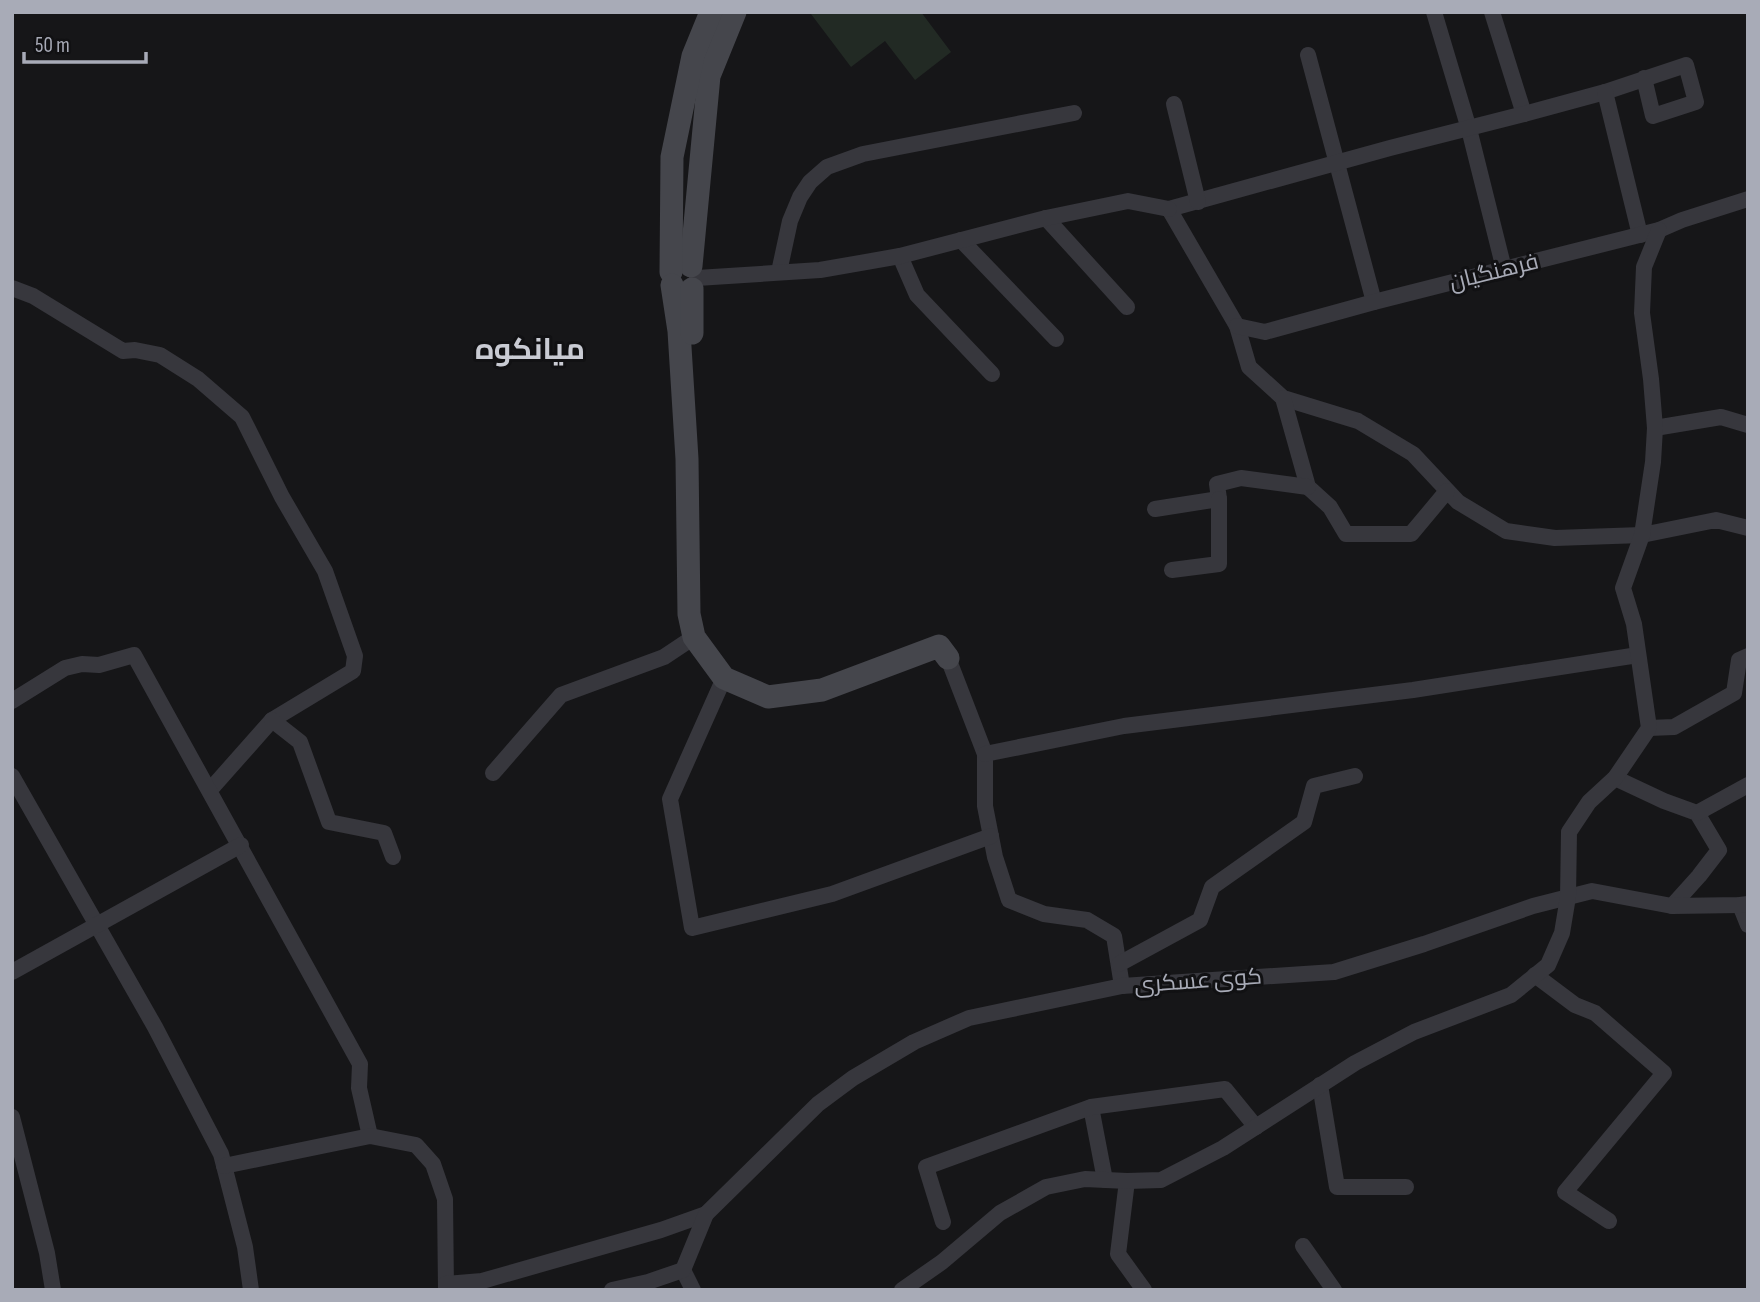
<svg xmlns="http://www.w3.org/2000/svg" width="1760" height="1302" viewBox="0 0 1760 1302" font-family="'Sofia Sans Condensed',Cairo,sans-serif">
<rect width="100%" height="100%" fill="#161618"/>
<path fill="#222a24" d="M813 12H921L951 52 915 80 885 41 851 67 811 14Z"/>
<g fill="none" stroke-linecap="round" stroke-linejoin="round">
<g stroke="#37373d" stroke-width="16">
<path d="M1434 12 1469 129 1504 269"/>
<path d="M1492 12 1524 114"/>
<path d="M1308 55 1374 302"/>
<path d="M1644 78 1653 116 1696 102 1686 65 1605 92 1524 114 1390 148 1169 209 1237 326 1249 367 1283 398 1358 421 1413 454 1458 502 1506 531 1555 538 1642 535 1716 520 1748 528"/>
<path d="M1605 92 1640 235"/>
<path d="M1174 104 1198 202"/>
<path d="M1046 218 1127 307"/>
<path d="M961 240 1056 339"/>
<path d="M900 256 917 295 992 374"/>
<path d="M779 272 790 221 800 197 810 182 827 167 863 154 1074 113"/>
<path d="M697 278 820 270 900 256 1046 218 1128 201 1169 209"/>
<path d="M12 288 33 296 123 351 135 350 160 355 198 379 242 417 282 497 325 571 355 656 353 671 272 720 210 790"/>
<path d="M1237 326 1265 332 1374 302 1659 230 1682 220 1748 199"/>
<path d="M1283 398 1308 487 1330 507 1346 534H1411L1447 491"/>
<path d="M1655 428 1721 417 1748 425"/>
<path d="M1155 509 1219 499 1217 484 1241 478 1308 487"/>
<path d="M1172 570 1219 564V499"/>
<path d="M948 658 985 754V806L995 857 1009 900 1044 914 1087 920 1114 936 1122 986"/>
<path d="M724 678 670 799 692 928 832 894 991 836"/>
<path d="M12 701 65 668 82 664 99 665 134 655 360 1064 359 1088 370 1136"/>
<path d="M272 720 300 742 329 822 384 833 393 857"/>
<path d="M1649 728 1674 727 1734 693 1739 660 1748 656"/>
<path d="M985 754 1124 726 1413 690 1638 655"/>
<path d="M493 773 561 695 664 657 694 637"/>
<path d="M12 776 155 1027 221 1154 245 1247 251 1290"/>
<path d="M1615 778 1664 801 1697 813 1719 850 1699 876 1672 906"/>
<path d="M1697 813 1748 785"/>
<path d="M1740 905 1748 925"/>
<path d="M1119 964 1200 920 1212 887 1304 822 1314 786 1355 776"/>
<path d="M12 972 241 845"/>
<path d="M1535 975 1575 1005 1595 1013 1664 1073 1565 1192 1609 1221"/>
<path d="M1320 1085 1337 1187H1406"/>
<path d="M1091 1107 1105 1180"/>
<path d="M12 1117 47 1253 53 1290"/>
<path d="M224 1166 370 1136 416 1145 433 1164 445 1199 446 1290"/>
<path d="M1127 1181 1118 1254 1144 1290"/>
<path d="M943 1222 926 1167 1091 1107 1225 1089 1256 1127"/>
<path d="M1303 1246 1334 1290"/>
<path d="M683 1270 693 1290"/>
<path d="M446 1284 482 1281 661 1230 706 1214"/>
<path d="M612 1290 648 1282 683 1270 706 1214 818 1104 853 1078 914 1042 969 1018 1122 986 1334 972 1424 944 1533 906 1592 891 1672 906 1740 905 1748 904"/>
<path d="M902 1290 942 1262 1000 1213 1046 1187 1085 1179 1127 1181 1161 1180 1223 1148 1355 1063 1414 1032 1511 995 1548 965 1562 933 1568 897 1569 832 1589 802 1615 778 1649 728 1634 624 1623 588 1642 535 1653 462 1655 428 1651 379 1642 313 1644 267 1659 230"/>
</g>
<g stroke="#45464c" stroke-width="23">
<path d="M691 266 709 76 735 12"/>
<path d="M671 272 672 157 693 56 711 12"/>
<path d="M672 285 679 331 687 459 689 614 694 637 724 678 768 697 822 690 939 646 948 658"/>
<path d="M692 289V333"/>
</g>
</g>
<g text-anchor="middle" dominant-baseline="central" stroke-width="6" stroke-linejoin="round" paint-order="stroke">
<g font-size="23" fill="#a8abb7" stroke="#111113">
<text transform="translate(1494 272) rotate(-14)">فرهنگیان</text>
<text transform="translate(1198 981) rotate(-4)">کوی عسکری</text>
</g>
<g font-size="30" font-weight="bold" fill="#c9cbd3" stroke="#111113">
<text x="530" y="350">میانکوه</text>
</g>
</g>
<rect width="1760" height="1302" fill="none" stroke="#a8abb7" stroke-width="28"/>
<path d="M24 52v10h122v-10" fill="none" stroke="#a8abb7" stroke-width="3.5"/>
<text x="35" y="52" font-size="21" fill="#a8abb7" stroke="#111113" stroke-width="5" paint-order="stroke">50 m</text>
</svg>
